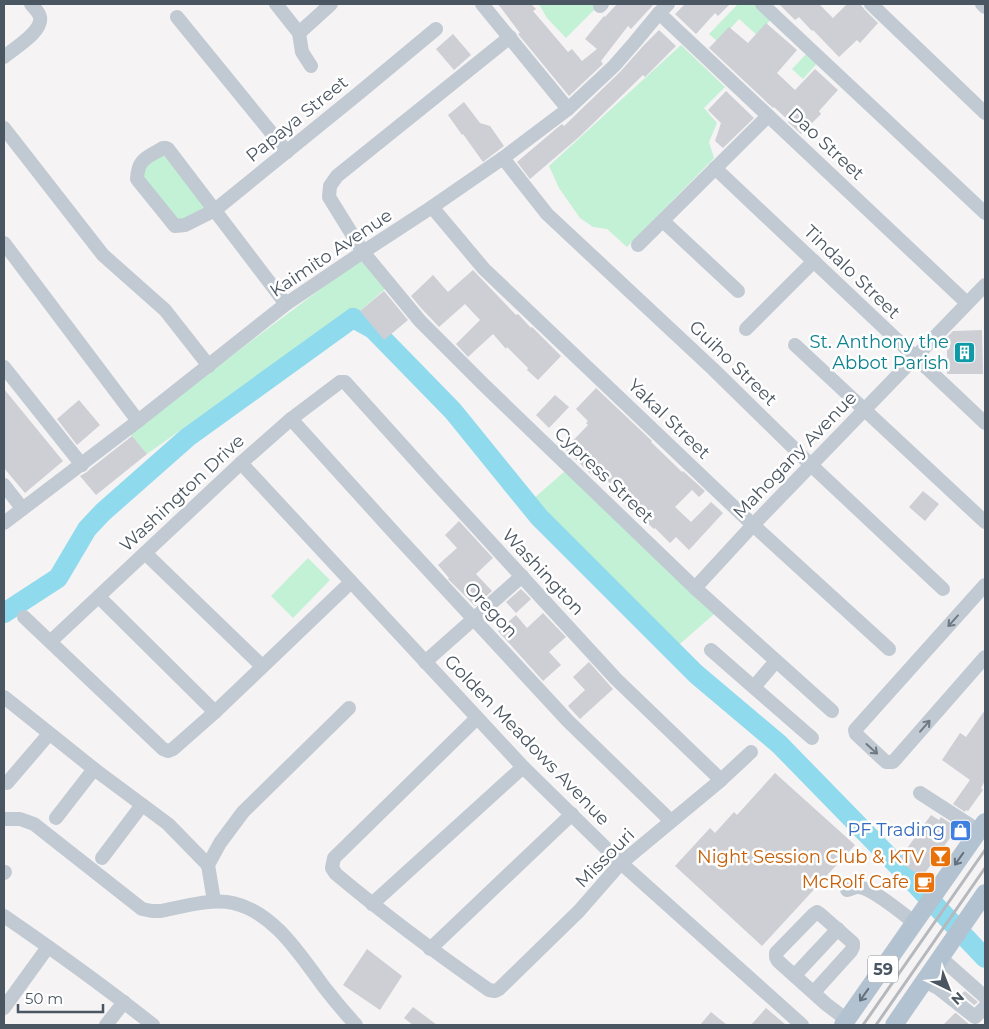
<svg xmlns="http://www.w3.org/2000/svg" width="989" height="1029" viewBox="0 0 989 1029" font-family="Montserrat,sans-serif">
<rect width="100%" height="100%" fill="#f5f3f3"/>
<g fill="#c3f1d5">
<path d="M539 4H600L566 38 547 18Z"/>
<path d="M738 4H761L774 16 757 35 739 19 718 42 709 34Z"/>
<path d="M681 45 725 87 704 108 717 123 709 142 714 158 627 247 607 229 593 227 580 218 559 188 549 166Z"/>
<path d="M809 51 820 60 803 79 792 69Z"/>
<path d="M168 153 210 208 175 222 140 178 144 161Z"/>
<path d="M362 258 385 289 360 311 349 310 147 454 129 433Z"/>
<path d="M572 465 721 608 673 650 598 581 525 506Z"/>
<path d="M308 558 330 580 293 618 271 596Z"/>
</g>
<g fill="none" stroke-linecap="round" stroke-linejoin="round">
<path stroke="#90daee" stroke-width="20" d="M4 613 58 578 87 529 103 512 188 437 353 318 373 329 453 411 539 517 696 674 779 744 902 870 985 958"/>
</g>
<g fill="#cdcfd5">
<path d="M498 4H531L536 9 533 11 568 52 572 49 582 61 597 49 585 39 604 16 605 17 617 4H654L631 29 628 26 601 61 603 64 569 96 518 34 520 33Z"/>
<path d="M685 4H730L718 16 715 13 696 34 675 14Z"/>
<path d="M779 4H819L833 18 847 4H860L865 10 878 23 860 43 857 40 839 57 813 30 812 31 799 17 795 20Z"/>
<path d="M766 23 797 50 777 73 795 90 815 69 838 90 819 111 821 114 801 134 788 122 789 121 774 107 773 108 709 48 729 27 748 43Z"/>
<path d="M659 30 676 46 645 77 643 75 579 137 530 179 517 162 557 128 562 124 564 126 620 72 644 45Z"/>
<path d="M453 34 471 55 454 70 436 49Z"/>
<path d="M726 91 754 118 723 148 715 141 721 123 708 110Z"/>
<path d="M464 102 480 123 490 126 504 146 483 162 463 134 462 135 448 115Z"/>
<path d="M473 270 516 315 518 314 531 328 532 327 561 356 538 380 527 370 528 368 507 347 506 349 493 334 468 357 456 344 480 320 465 304 439 327 421 308 411 296 433 275 448 292Z"/>
<path d="M384 291 408 320 384 340 360 311Z"/>
<path d="M982 330 983 374H947V337L953 331Z"/>
<path d="M596 388 652 441 651 442 682 472 683 471 705 491 699 497 692 490 675 507 691 522 711 502 723 513 689 550 676 537 670 543 655 528 654 529 624 502 625 501 610 487 612 485 597 471 593 476 565 449 588 425 586 423 588 421 576 409Z"/>
<path d="M4 389 63 461 25 493 4 468Z"/>
<path d="M555 395 569 407 549 428 536 415Z"/>
<path d="M79 400 100 425 77 445 57 419Z"/>
<path d="M132 436 147 454 96 495 80 476 87 472 90 469Z"/>
<path d="M923 491 939 504 925 521 909 507Z"/>
<path d="M459 521 493 558 476 574 492 591 475 606 448 579 449 578 438 565 457 548 445 535Z"/>
<path d="M521 589 531 599 516 613 506 602Z"/>
<path d="M543 613 566 637 549 652 561 665 543 681 498 631 516 615 527 628Z"/>
<path d="M589 662 613 689 580 719 568 706 585 690 573 677Z"/>
<path d="M985 710V781L981 788 983 790 968 811 966 810 965 812 953 804 970 780 942 760 960 733 966 737Z"/>
<path d="M775 773 855 845 762 946 675 866 710 828 715 833 734 812 737 815Z"/>
<path d="M931 815 939 820 941 817 956 827 955 831 922 877 898 861Z"/>
<path d="M367 949 402 976 380 1010 343 985Z"/>
<path d="M965 991 978 1002 974 1005 961 994Z"/>
<path d="M413 1007 437 1025H413L404 1018Z"/>
<path d="M766 1008 786 1025H751Z"/>
<path d="M711 1012 727 1025H700Z"/>
<path d="M955 1013H956L970 1025H943Z"/>
</g>
<g fill="none" stroke-linecap="round" stroke-linejoin="round">
<g stroke="#c1cad2" stroke-width="14">
<path d="M276 4 299 33 302 52 311 66"/>
<path d="M482 4 568 109"/>
<path d="M762 4 985 213"/>
<path d="M871 4 985 113"/>
<path d="M982 4 985 7"/>
<path d="M600 6 602 4"/>
<path d="M659 13 967 303"/>
<path d="M177 17 287 152"/>
<path d="M299 33 331 4"/>
<path d="M510 37 337 176 330 186 329 197 363 252 420 321 484 385 695 588 832 711"/>
<path d="M4 57C14 48 43 32 40 17 39 12 34 8 31 4"/>
<path d="M4 128 103 255 165 310 209 366"/>
<path d="M503 158 547 214 713 369 811 465 943 589"/>
<path d="M715 168 985 423"/>
<path d="M432 207 484 269 753 525 889 649"/>
<path d="M663 221 738 291"/>
<path d="M4 243 138 421"/>
<path d="M638 245 768 116"/>
<path d="M286 304 168 149 166 148H163C147 158 138 158 137 179L175 226 185 225 215 210 359 93 436 29"/>
<path d="M746 329 814 261"/>
<path d="M795 345 985 522"/>
<path d="M4 367 82 465"/>
<path d="M291 419 397 536 568 721 671 821"/>
<path d="M241 463 523 767 621 863 802 1025"/>
<path d="M4 485 22 508"/>
<path d="M4 523 138 421 286 304 363 252 432 207 503 158 568 109 614 66 635 42 659 13 668 4"/>
<path d="M145 553 262 666"/>
<path d="M985 585 855 730 856 734 886 762H893L985 657"/>
<path d="M695 588 753 525 985 285"/>
<path d="M99 597 215 712"/>
<path d="M24 617 163 749 168 751 173 749 215 712 351 582"/>
<path d="M51 641 241 463 291 419 340 382H345L437 484 616 679 721 780"/>
<path d="M711 650 812 738"/>
<path d="M425 662 522 576"/>
<path d="M754 687 776 661"/>
<path d="M4 697 94 769 168 824 208 865"/>
<path d="M477 718 334 858 332 868 336 874C385 915 436 953 489 990L495 991 499 989 579 911 621 863 721 780 751 752"/>
<path d="M7 783 49 734"/>
<path d="M920 793 979 831"/>
<path d="M56 818 94 769"/>
<path d="M4 819H20L34 824 142 909 152 911H161C181 907 212 898 233 903 274 912 300 955 324 987 334 1000 345 1013 356 1025"/>
<path d="M102 858 142 805"/>
<path d="M4 873 5 872"/>
<path d="M847 890C851 889 855 887 858 887 871 887 903 914 915 923"/>
<path d="M214 901 208 865 220 843 243 812 349 708"/>
<path d="M372 904 523 767"/>
<path d="M4 916C55 951 105 987 153 1025"/>
<path d="M430 949 572 814"/>
<path d="M941 958 985 997"/>
<path d="M795 975 838 929"/>
<path d="M924 981 938 988 975 1017 985 1007"/>
<path d="M814 992 851 951 853 947V943L820 914 817 912 814 914 776 953V957L778 961 826 1004 847 1020"/>
<path d="M4 1008 48 947"/>
<path d="M106 1025 124 1002"/>
</g>
<g stroke="#b3c2d1" stroke-width="18">
<path d="M843 1025 985 822"/>
<path d="M894 1025 985 893"/>
</g>
<g stroke="#b5b8bd" stroke-width="3">
<path d="M863 1025 985 850"/>
<path d="M876 1025 985 868"/>
</g>
</g>
<defs><path id="oneway-shaft" d="M-6 0H5M1.5-3L5.5 0L1.5 3" fill="none" stroke-width="1.6" stroke-linecap="round" stroke-linejoin="round" transform="scale(1.25)"/></defs>
<g stroke="#6e7983">
<use href="#oneway-shaft" transform="translate(953 621) rotate(132)"/>
<use href="#oneway-shaft" transform="translate(925 726) rotate(-49)"/>
<use href="#oneway-shaft" transform="translate(872 749) rotate(42)"/>
</g>
<g stroke="#64717d">
<use href="#oneway-shaft" transform="translate(959 859) rotate(125)"/>
<use href="#oneway-shaft" transform="translate(864 995) rotate(125)"/>
</g>
<defs>
<symbol id="building-square" viewBox="-11 -11 22 22"><rect x="-9" y="-9" width="18" height="18" rx="4" fill="#0f9aa8" stroke="#fff"/><path d="M-4-6H4V6H1V3H-1V6H-4ZM-2.5-4.3h1.7v1.8h-1.7ZM.8-4.3h1.7v1.8H.8ZM-2.5-1h1.7V.8h-1.7ZM.8-1h1.7V.8H.8Z" fill="#fff"/></symbol>
<symbol id="shop-square" viewBox="-11 -11 22 22"><rect x="-9" y="-9" width="18" height="18" rx="4" fill="#3f7fe0" stroke="#fff"/><path d="M-5-2.5h2.3a2.7 3.5 0 0 1 5.4 0H5L5.5 6h-11ZM-1.5-2.5h3a1.5 2.3 0 0 0-3 0Z" fill="#fff"/></symbol>
<symbol id="bar-square" viewBox="-11 -11 22 22"><rect x="-9" y="-9" width="18" height="18" rx="4" fill="#e8710a" stroke="#fff"/><path d="M-6-5H6L.8 .8V4.5H3.5V6h-7V4.5H-.8V.8Z" fill="#fff"/></symbol>
<symbol id="cafe-square" viewBox="-11 -11 22 22"><rect x="-9" y="-9" width="18" height="18" rx="4" fill="#e8710a" stroke="#fff"/><path d="M-5.5-4.5H6V0H3Q3 3.5 0 3.5H-2.5Q-5.5 3.5-5.5 0ZM3-3.2v2h1.7v-2ZM-6 4.5H4V6H-6Z" fill="#fff"/></symbol>
</defs>
<g fill-rule="evenodd">
<use href="#building-square" x="952" y="340" width="25" height="25"/>
<use href="#shop-square" x="948" y="818" width="25" height="25"/>
<use href="#bar-square" x="928" y="844" width="25" height="25"/>
<use href="#cafe-square" x="912" y="870" width="25" height="25"/>
</g>
<g text-anchor="middle" dominant-baseline="central" stroke-width="5" stroke-linejoin="round" paint-order="stroke">
<rect fill="#fff" stroke="#808990" stroke-width="1" x="868" y="955.5" width="30" height="27" rx="4"/>
<g font-size="16" font-weight="bold" fill="#4a5661">
<text x="883" y="969">59</text>
</g>
<g font-size="18" fill="#4a5661" stroke="#fff">
<text transform="translate(297 119) rotate(-39)">Papaya Street</text>
<text transform="translate(826 144) rotate(43)">Dao Street</text>
<text transform="translate(331 253) rotate(-34)">Kaimito Avenue</text>
<text transform="translate(852 272) rotate(44)">Tindalo Street</text>
<text transform="translate(733 363) rotate(44)">Guiho Street</text>
<text transform="translate(669 419) rotate(44)">Yakal Street</text>
<text transform="translate(795 455) rotate(-46)">Mahogany Avenue</text>
<text transform="translate(604 475) rotate(44)">Cypress Street</text>
<text transform="translate(182 493) rotate(-43)">Washington Drive</text>
<text transform="translate(543 572) rotate(47)">Washington</text>
<text transform="translate(491 610) rotate(47)">Oregon</text>
<text transform="translate(527 740) rotate(46)">Golden Meadows Avenue</text>
<text transform="translate(605 858) rotate(-45)">Missouri</text>
</g>
<g font-size="18" fill="#0d838f" stroke="#fff" text-anchor="end">
<text x="949" y="342">St. Anthony the<tspan x="949" dy="21">Abbot Parish</tspan></text>
</g>
<g font-size="18" fill="#366cbe" stroke="#fff" text-anchor="end">
<text x="945" y="830">PF Trading</text>
</g>
<g font-size="18" fill="#c56008" stroke="#fff" text-anchor="end">
<text x="924" y="857">Night Session Club &amp; KTV</text>
<text x="909" y="882">McRolf Cafe</text>
</g>
</g>
<rect width="989" height="1029" fill="none" stroke="#4a5661" stroke-width="10"/>
<g transform="translate(949 989) rotate(137)" stroke="#ffffff" stroke-width="4" paint-order="stroke">
<path d="M0-4L9 19L0 12L-9 19Z" fill="#4a5661"/>
<text y="-8" font-size="14" font-weight="bold" text-anchor="middle" fill="#4a5661">N</text>
</g>
<path d="M18 1004v8h85v-8" fill="none" stroke="#4a5661" stroke-width="2.5"/>
<text x="25" y="1004" font-size="15" fill="#4a5661" stroke="#ffffff" stroke-width="4" paint-order="stroke">50 m</text>
</svg>
